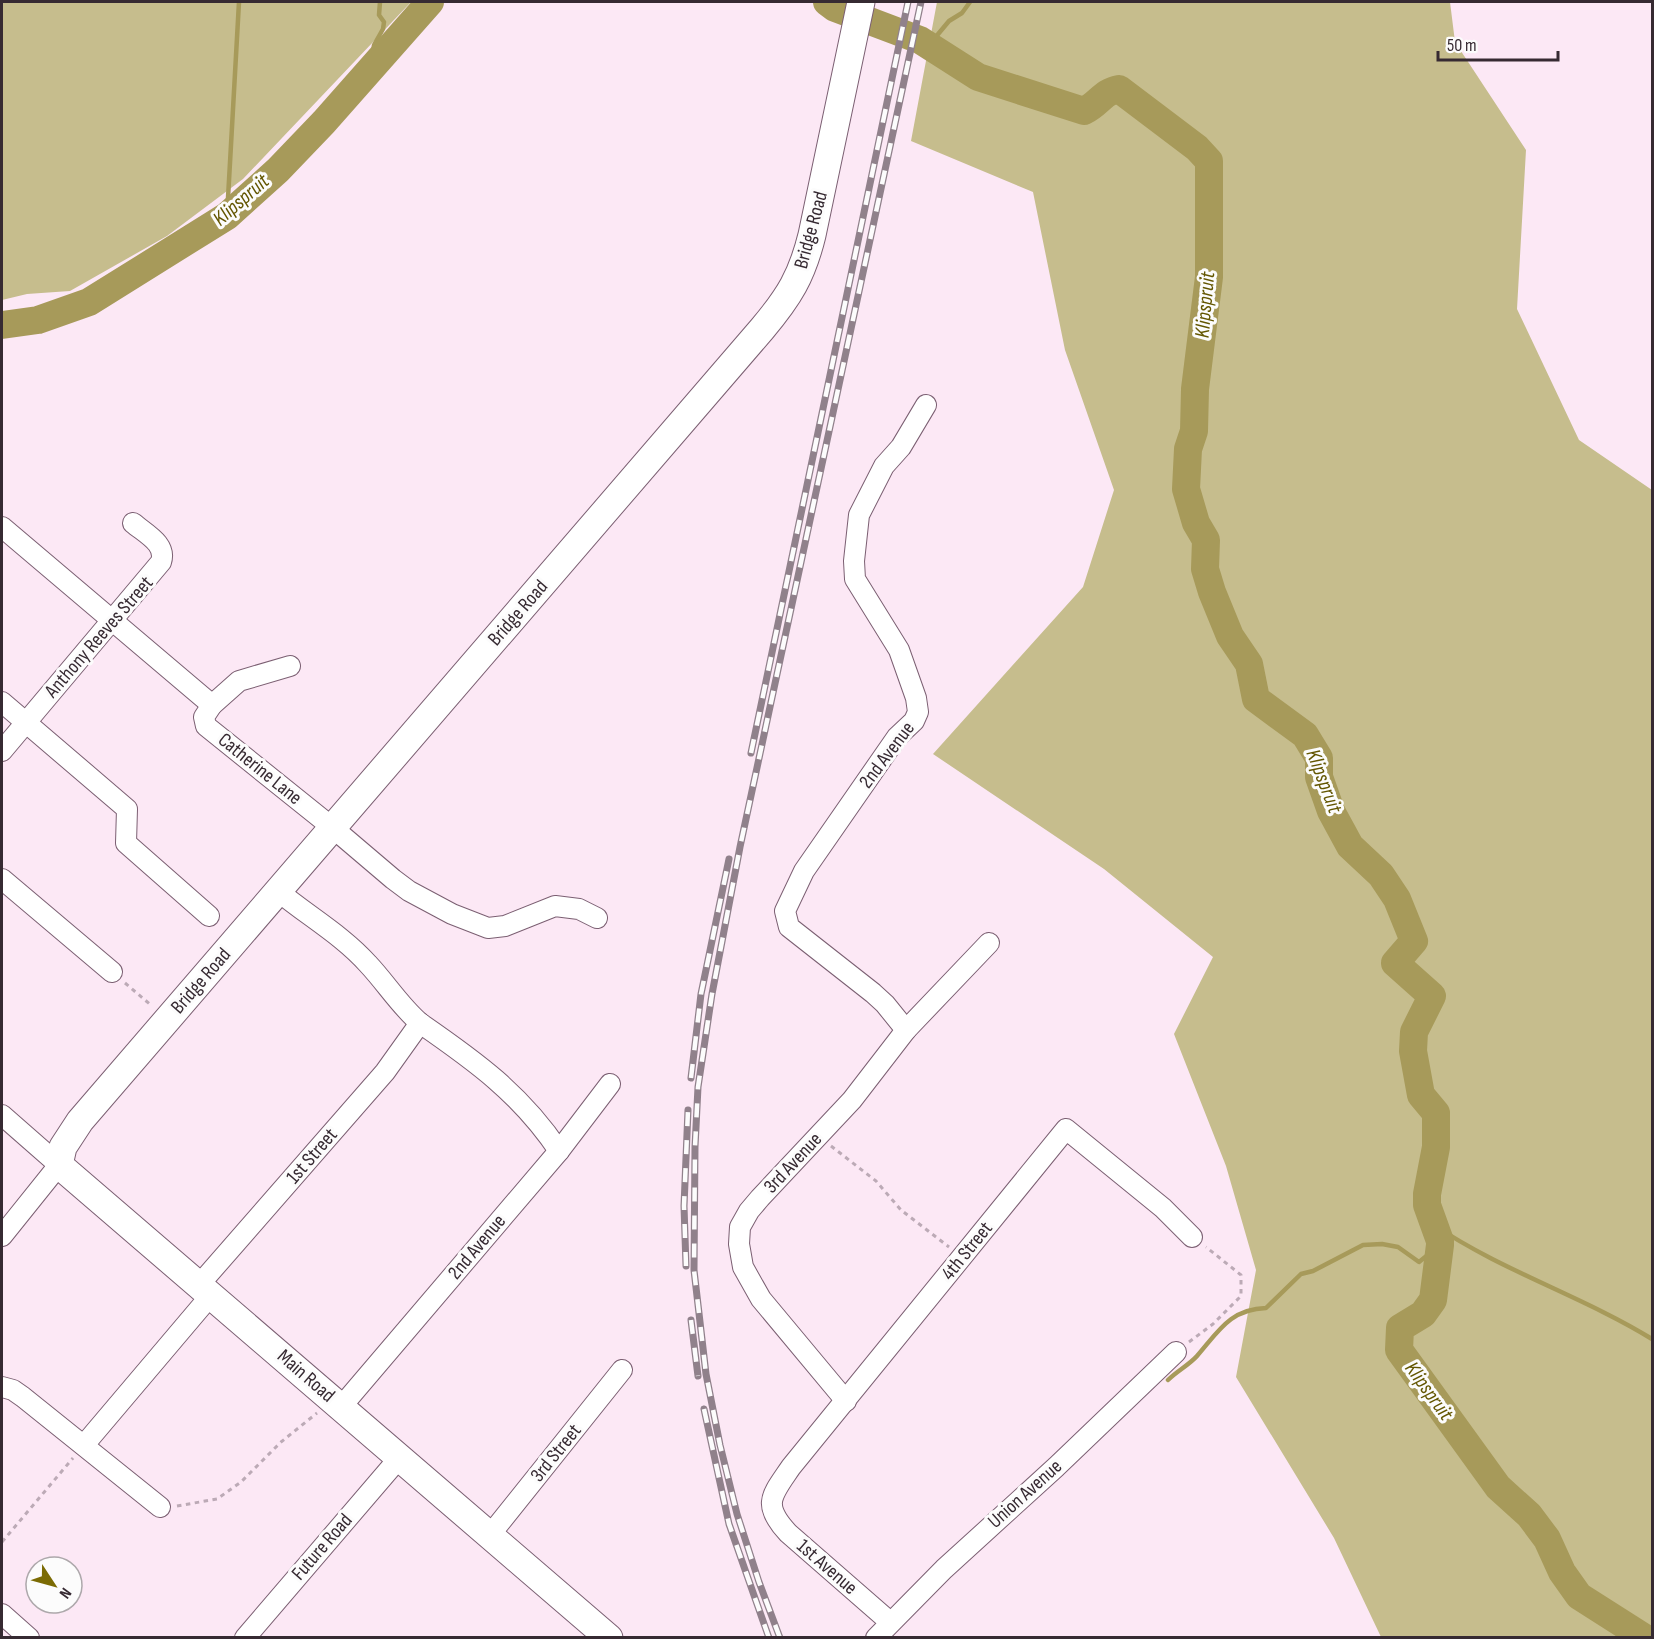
<svg xmlns="http://www.w3.org/2000/svg" width="1654" height="1639" viewBox="0 0 1654 1639" font-family="'Sofia Sans Condensed',sans-serif">
<rect width="100%" height="100%" fill="#fce8f5"/>
<g fill="#c6bd8d">
<path d="M2 2H411L243 179 167 236 70 291 27 294 2 300Z"/>
<path d="M937 2H1450L1455 42 1526 150 1517 309 1579 440 1652 490V1637H1381L1334 1538 1236 1377 1256 1270 1226 1166 1174 1034 1213 957 1104 869 933 754 1083 587 1114 490 1065 350 1033 192 911 141Z"/>
</g>
<g fill="none" stroke-linecap="round" stroke-linejoin="round">
<g stroke="#a79a5a" stroke-width="4.5">
<path d="M929 45 949 21 962 13 970 2"/>
<path d="M371 68 374 45 383 29 384 22 379 15 380 2"/>
<path d="M227 216 239 2"/>
<path d="M1434 1225C1502 1271 1582 1296 1652 1339"/>
<path d="M1168 1380C1177 1371 1189 1365 1197 1356 1218 1332 1230 1309 1266 1308L1301 1274 1313 1271 1363 1245 1382 1244 1398 1247 1419 1262 1440 1245"/>
</g>
<g stroke="#a79a5a" stroke-width="28">
<path d="M827 2 835 8 920 40 978 77 1084 111C1100 103 1102 92 1119 89L1197 148 1209 161V277L1195 389 1194 431 1188 449 1186 489 1196 523 1206 540 1205 569 1212 592 1230 636 1249 664 1256 699 1305 735 1319 758V777L1331 811 1350 846 1381 875 1397 899 1414 941 1395 963 1432 996 1414 1032 1413 1051 1421 1095 1436 1113V1147L1427 1194V1205L1440 1241V1245L1433 1300 1423 1314 1400 1328 1399 1350 1498 1487 1529 1515 1547 1539 1562 1572 1579 1596 1645 1638"/>
<path d="M2 325 38 320 89 302 227 216 278 170 324 122 430 2"/>
</g>
<defs>
<g id="street">
<path d="M2 527 212 705"/>
<path d="M290 666 239 681 212 705 204 717 206 726 333 828 393 879 409 891 452 914 488 928 505 926 555 906 579 909 597 918"/>
<path d="M2 702 127 809 126 843 209 916"/>
<path d="M2 751 161 562C167 544 146 534 133 523"/>
<path d="M2 879 112 972"/>
<path d="M278 891C308 916 342 935 368 964 386 983 400 1006 420 1023 475 1061 521 1094 559 1151"/>
<path d="M906 1030 885 1004 873 993 789 927 785 911 804 871 897 737 914 721 918 712 916 698 899 650 855 579 854 561 859 515 884 466 901 447 926 405"/>
<path d="M2 1115 59 1165 2 1236"/>
<path d="M199 1285 385 1072 420 1023"/>
<path d="M2 1387 13 1390 23 1397 160 1507"/>
<path d="M846 1401 761 1299 743 1267 739 1244 740 1227 749 1211 760 1198 852 1100 906 1030 989 943"/>
<path d="M341 1407 559 1151 610 1084"/>
<path d="M84 1445 211 1295"/>
<path d="M490 1535 622 1370"/>
<path d="M2 1614 29 1638"/>
<path d="M890 1622 788 1533C761 1504 772 1495 791 1467L1066 1129 1163 1208 1192 1237"/>
<path d="M245 1638 400 1457"/>
<path d="M876 1638 944 1569 1056 1467 1176 1352"/>
</g>
<path id="secondary" d="M609 1638 59 1165 63 1147 80 1121 762 329C789 297 802 276 812 235L861 2"/>
</defs>
<use href="#street" stroke="#7b5f72" stroke-width="22"/>
<use href="#secondary" stroke="#7b5f72" stroke-width="29"/>
<g stroke="#bcaab6" stroke-width="3" stroke-dasharray="4.5 4.5" stroke-linecap="butt">
<path d="M125 983 152 1006"/>
<path d="M831 1146 876 1181 901 1210 949 1247"/>
<path d="M1189 1342 1213 1324 1241 1296V1275L1206 1247"/>
<path d="M177 1506 217 1499 241 1482 281 1442 317 1413"/>
<path d="M2 1542 73 1458"/>
</g>
<use href="#street" stroke="#fff" stroke-width="20"/>
<use href="#secondary" stroke="#fff" stroke-width="27"/>
<defs>
<g id="rail">
<path d="M751 753 908 2"/>
<path d="M691 1078 701 994 729 859"/>
<path d="M686 1266 684 1206 688 1110"/>
<path d="M691 1320 698 1376"/>
<path d="M704 1409 729 1524 769 1638"/>
<path d="M780 1638 759 1582 737 1514 720 1445 706 1374 694 1270 695 1147 698 1087 712 994 740 847 921 2"/>
</g>
</defs>
<use href="#rail" stroke="#90818b" stroke-width="7"/>
<use href="#rail" stroke="#fcfcfc" stroke-width="4.5" stroke-dasharray="14" stroke-linecap="butt"/>
</g>
<g text-anchor="middle" dominant-baseline="central" stroke-width="6" stroke-linejoin="round" paint-order="stroke">
<g font-size="20" fill="#362a32" stroke="#fcfcfc">
<text transform="translate(811 230) rotate(-75)">Bridge Road</text>
<text transform="translate(518 613) rotate(-49)">Bridge Road</text>
<text transform="translate(99 637) rotate(-49)">Anthony Reeves Street</text>
<text transform="translate(887 755) rotate(-53)">2nd Avenue</text>
<text transform="translate(260 769) rotate(39)">Catherine Lane</text>
<text transform="translate(201 981) rotate(-49)">Bridge Road</text>
<text transform="translate(312 1156) rotate(-49)">1st Street</text>
<text transform="translate(793 1163) rotate(-47)">3rd Avenue</text>
<text transform="translate(477 1247) rotate(-50)">2nd Avenue</text>
<text transform="translate(967 1251) rotate(-51)">4th Street</text>
<text transform="translate(306 1376) rotate(41)">Main Road</text>
<text transform="translate(556 1453) rotate(-51)">3rd Street</text>
<text transform="translate(1025 1494) rotate(-42)">Union Avenue</text>
<text transform="translate(322 1547) rotate(-49)">Future Road</text>
<text transform="translate(827 1567) rotate(41)">1st Avenue</text>
</g>
<g font-size="21" font-style="italic" fill="#635601" stroke="#fcfcfc">
<text transform="translate(241 200) rotate(-41)">Klipspruit</text>
<text transform="translate(1205 305) rotate(-85)">Klipspruit</text>
<text transform="translate(1324 781) rotate(69)">Klipspruit</text>
<text transform="translate(1429 1391) rotate(54)">Klipspruit</text>
</g>
</g>
<rect width="1654" height="1639" fill="none" stroke="#362a32" stroke-width="6"/>
<g transform="translate(54 1585) rotate(126)"><circle r="28" fill="#fcfcfc" stroke="#ada8ab" stroke-width="1.5"/>
<path d="M0-4.5L10 22L0 15L-10 22Z" fill="#7b6b04"/>
<text y="-9" font-size="16" font-weight="bold" text-anchor="middle" fill="#362a32">N</text>
</g>
<path d="M1438 51v9h120v-9" fill="none" stroke="#362a32" stroke-width="3"/>
<text x="1447" y="51" font-size="18" fill="#362a32" stroke="#fcfcfc" stroke-width="4.5" paint-order="stroke">50 m</text>
</svg>
